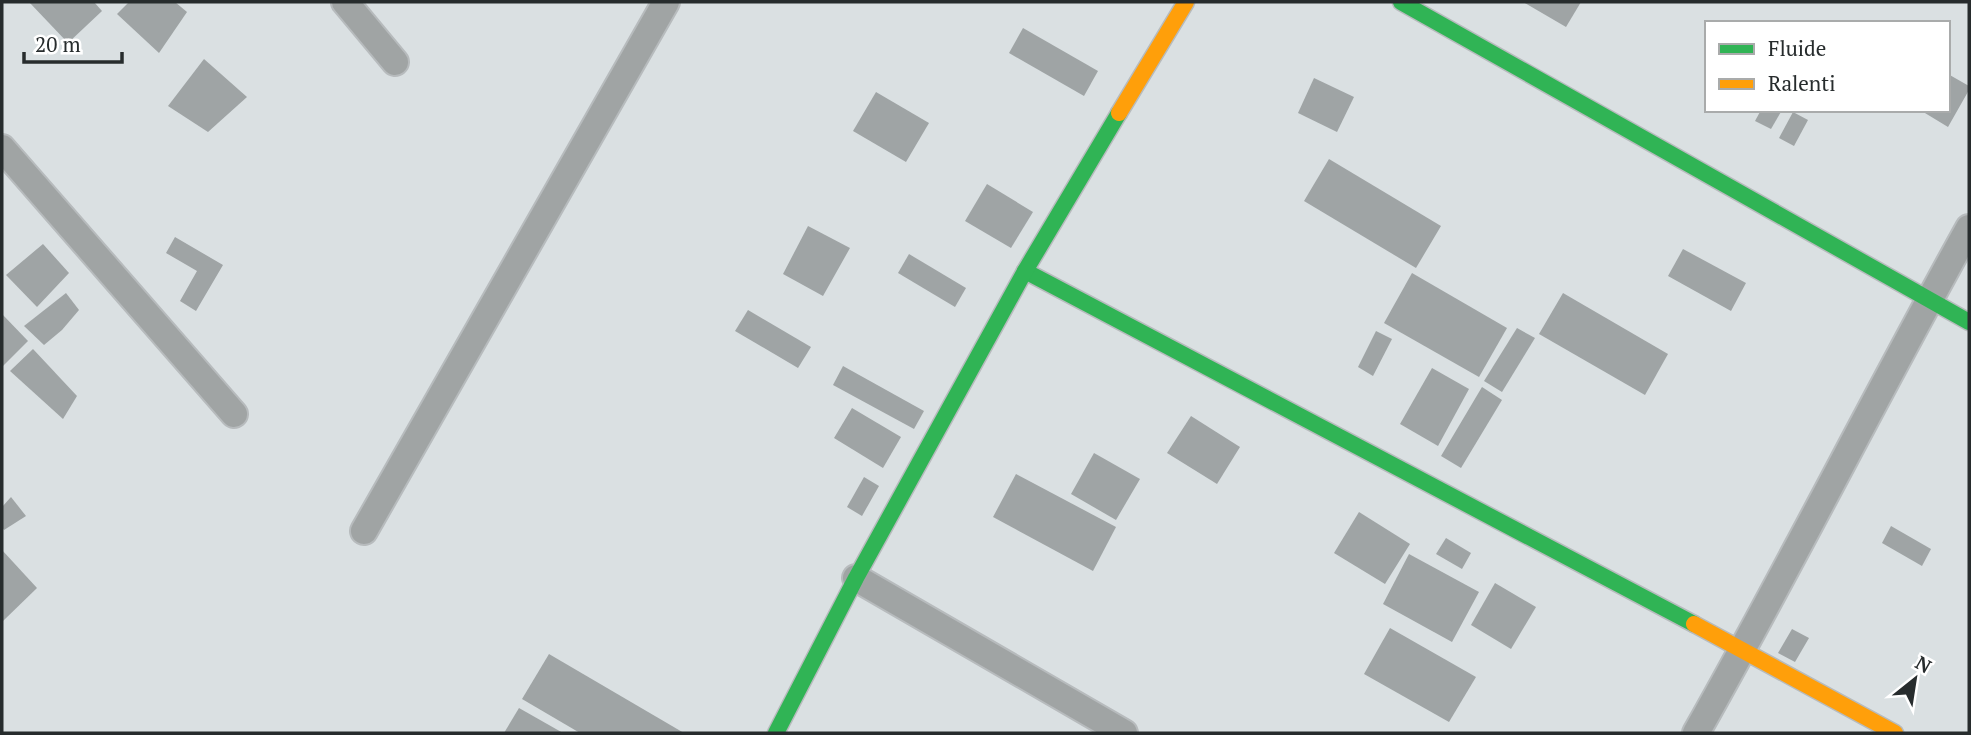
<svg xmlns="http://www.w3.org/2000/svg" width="1971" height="735" viewBox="0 0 1971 735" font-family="'PT Serif',serif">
<rect width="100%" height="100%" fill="#dae0e2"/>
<g fill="#9fa4a5">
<path d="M29 2H94L102 11 68 43Z"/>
<path d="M129 2H175L187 12 159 53 117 14Z"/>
<path d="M1523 2H1581L1566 27Z"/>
<path d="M1023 28 1098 71 1084 96 1009 53Z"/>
<path d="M204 59 247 97 208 132 168 106Z"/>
<path d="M1948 74 1969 86V90L1948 127 1920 110H1948Z"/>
<path d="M1314 78 1354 97 1337 132 1298 113Z"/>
<path d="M876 92 929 123 906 162 853 131Z"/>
<path d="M1761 110H1782L1771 129 1755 121Z"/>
<path d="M1793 112 1808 120 1794 146 1779 138Z"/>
<path d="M1329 159 1441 226 1416 268 1304 201Z"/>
<path d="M987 184 1033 212 1011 248 965 221Z"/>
<path d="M808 226 850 248 823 296 783 274Z"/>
<path d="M175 237 223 265 196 311 180 301 197 271 166 253Z"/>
<path d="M43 244 69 273 37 307 6 275Z"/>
<path d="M1683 249 1746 283 1731 311 1668 276Z"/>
<path d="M909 254 966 288 955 307 898 273Z"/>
<path d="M1412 273 1507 328 1479 377 1384 323Z"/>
<path d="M66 293 79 310 62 330 44 345 24 326Z"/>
<path d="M1563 293 1668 354 1645 395 1539 334Z"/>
<path d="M748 310 811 347 798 368 735 331Z"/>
<path d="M2 314 28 341 2 367Z"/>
<path d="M1517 328 1535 338 1502 392 1484 381Z"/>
<path d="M1376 331 1392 339 1373 376 1358 367Z"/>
<path d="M33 349 77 396 63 419 10 371Z"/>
<path d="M843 366 924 411 914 429 833 385Z"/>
<path d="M1432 368 1469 389 1438 446 1400 424Z"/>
<path d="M1482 387 1502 400 1461 468 1441 456Z"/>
<path d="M852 408 901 437 883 468 834 438Z"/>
<path d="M1191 416 1240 447 1217 484 1167 453Z"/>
<path d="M1094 453 1140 479 1116 520 1071 494Z"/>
<path d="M1016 474 1116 527 1093 571 993 517Z"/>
<path d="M864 477 879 486 862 516 847 507Z"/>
<path d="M11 497 26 516 4 530 2 527V507Z"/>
<path d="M1359 512 1410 544 1385 584 1334 553Z"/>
<path d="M1891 526 1931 549 1922 566 1882 543Z"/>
<path d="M1446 538 1471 553 1462 569 1436 554Z"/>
<path d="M2 550 37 588 2 622Z"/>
<path d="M1409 554 1479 592 1452 642 1383 604Z"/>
<path d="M1495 583 1536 607 1511 649 1471 625Z"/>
<path d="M1390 628 1476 677 1449 722 1364 674Z"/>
<path d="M1792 629 1809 638 1795 662 1778 653Z"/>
<path d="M549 654 684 733H580L522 699Z"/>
<path d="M519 708 563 733H504Z"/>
</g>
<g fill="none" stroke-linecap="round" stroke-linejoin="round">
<defs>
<g id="street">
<path d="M345 2 395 62"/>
<path d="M2 148 234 414"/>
<path d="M364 531 666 2"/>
<path d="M856 578 1124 733"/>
<path d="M1696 733C1790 567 1876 395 1969 228"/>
</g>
<g id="fast">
<path d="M1401 2 1969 322"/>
<path d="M1025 271 1694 624"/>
<path d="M776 733 856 578 1025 271 1119 113"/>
</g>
<g id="slow">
<path d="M1119 113 1186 2"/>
<path d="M1694 624 1895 733"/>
</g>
</defs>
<use href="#street" stroke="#b7bbbd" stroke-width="30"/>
<use href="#fast" stroke="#b7bbbd" stroke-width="19"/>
<use href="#slow" stroke="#b7bbbd" stroke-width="19"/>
<use href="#street" stroke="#a0a4a4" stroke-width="26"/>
<use href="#fast" stroke="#30b455" stroke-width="16"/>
<use href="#slow" stroke="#ff9f0a" stroke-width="16"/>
</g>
<rect width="1971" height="735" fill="none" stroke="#272c2d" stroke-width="7"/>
<rect x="1705" y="21" width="245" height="91" fill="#ffffff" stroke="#a9abab" stroke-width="2"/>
<rect x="1719" y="44" width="35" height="10" fill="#30b455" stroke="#a9abab" stroke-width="2"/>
<text x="1768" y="56" font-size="21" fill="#272c2d">Fluide</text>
<rect x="1719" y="79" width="35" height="10" fill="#ff9f0a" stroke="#a9abab" stroke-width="2"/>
<text x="1768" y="91" font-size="21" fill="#272c2d">Ralenti</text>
<g transform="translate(1915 679) rotate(30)" stroke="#ffffff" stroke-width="5" paint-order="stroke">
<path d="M0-5L12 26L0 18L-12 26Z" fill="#272c2d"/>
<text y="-10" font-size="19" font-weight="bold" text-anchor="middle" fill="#272c2d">N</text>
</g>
<path d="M24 52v10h98v-10" fill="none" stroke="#272c2d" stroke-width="3.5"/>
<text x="35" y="52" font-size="21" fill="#272c2d" stroke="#ffffff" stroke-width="5" paint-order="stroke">20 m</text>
</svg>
